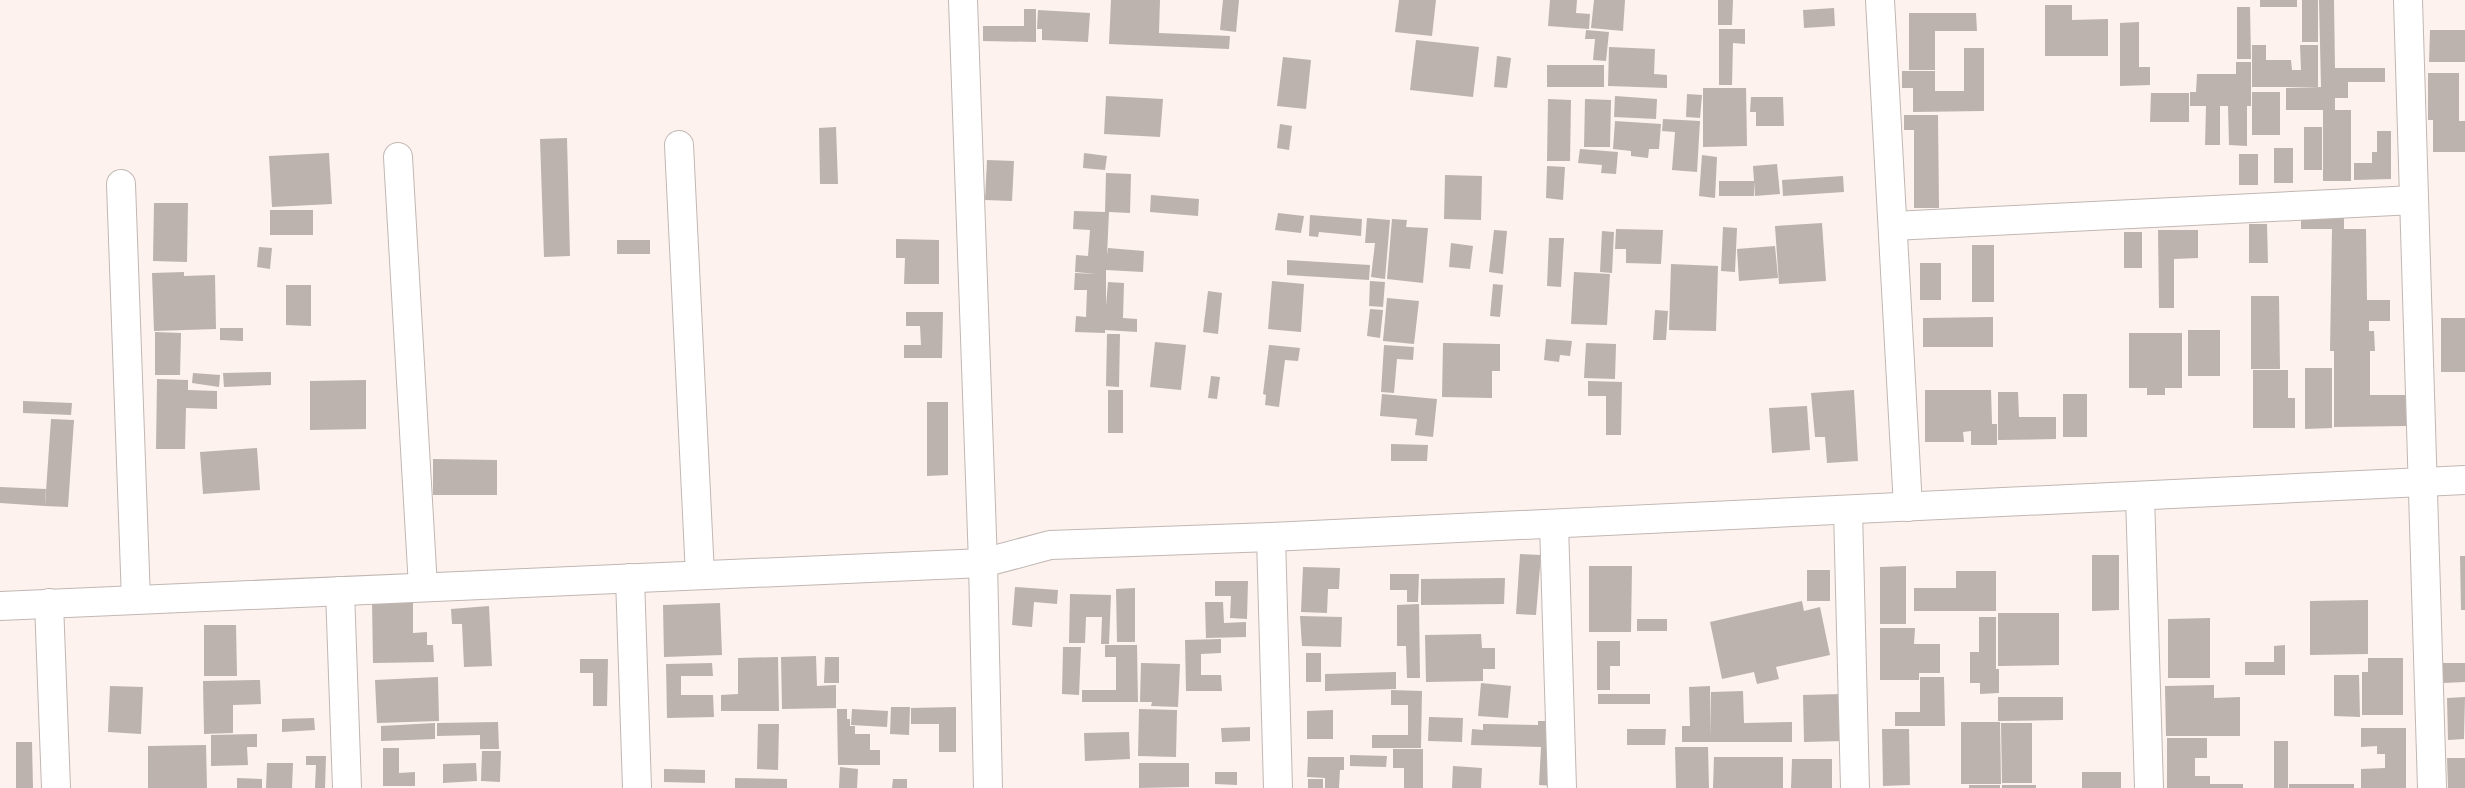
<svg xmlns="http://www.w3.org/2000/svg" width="2465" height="788" viewBox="0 0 2465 788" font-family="'Space Grotesk',sans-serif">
<rect width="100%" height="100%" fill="#fdf2ee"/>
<g fill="#bcb2ae">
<path d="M1111 0H1160L1159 33 1230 36 1229 49 1109 44Z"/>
<path d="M1223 0H1239L1236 32 1220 30Z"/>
<path d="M1399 0H1436L1432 36 1395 32Z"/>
<path d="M1550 0H1577L1576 13 1590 14 1589 29 1548 26Z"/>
<path d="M1594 0H1625L1623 31 1591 28Z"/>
<path d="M1718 0H1733L1732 25H1718Z"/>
<rect x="2260" y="0" width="37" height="7"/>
<rect x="2302" y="0" width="16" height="42"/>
<path d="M2319 0H2334L2335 68H2385V82H2348V98H2335V110H2351V181H2323V110H2286V88L2321 87Z"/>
<path d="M2045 5H2072V20L2108 19V56H2045Z"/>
<path d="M2237 7H2250L2251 59H2237Z"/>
<path d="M1834 8 1835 26 1804 28 1803 10Z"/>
<path d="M1024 9H1036V42L983 41V26H1024Z"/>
<path d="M1038 10 1090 13 1088 42 1042 40V29H1037Z"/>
<path d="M1909 13H1976L1977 31H1935V70H1909Z"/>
<path d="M2139 22V67H2150V85L2120 86V23Z"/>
<path d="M1719 29H1745V44L1733 43 1732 85H1719Z"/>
<path d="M1586 30 1609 32 1606 61 1593 60 1595 39H1585Z"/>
<path d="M2430 30H2465V62H2429Z"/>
<path d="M1416 40 1479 47 1473 97 1410 90Z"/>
<path d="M2252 45H2266V60H2291L2292 70H2301L2300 45H2318V87H2252Z"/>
<path d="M1609 47 1655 49 1654 74 1667 75V88L1608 86Z"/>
<path d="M1964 48H1984V111L1913 112V88H1902V71H1935V91H1964Z"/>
<path d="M1497 56 1511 58 1507 88 1494 87Z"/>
<path d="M1283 57 1311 60 1306 109 1277 106Z"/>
<path d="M2236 62H2251V106H2247V146L2229 145 2228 106H2220V145H2205L2206 106H2190V92H2196L2197 74H2236Z"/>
<rect x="1547" y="65" width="57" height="22"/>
<path d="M2428 73H2459V121H2465V152H2433V120H2428Z"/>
<path d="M1703 88H1746L1747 146 1703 147Z"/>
<rect x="2252" y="92" width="28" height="43"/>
<path d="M2151 93H2189V122H2150Z"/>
<path d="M1687 94 1702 95 1700 118 1686 117Z"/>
<path d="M1106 96 1163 99 1160 137 1104 134Z"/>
<path d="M1615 96 1657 99 1656 119 1614 117Z"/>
<path d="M1751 97H1783L1784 126H1756V112H1750Z"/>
<path d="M1548 99 1571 100 1570 161H1547Z"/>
<path d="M1585 99 1611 100 1610 147H1584Z"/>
<path d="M1904 115H1938L1939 208H1914V130H1904Z"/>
<path d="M1663 119 1700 121 1697 172 1672 170 1675 132 1662 131Z"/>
<path d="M1615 121 1661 124 1659 149H1649L1648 158 1631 156V151L1613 149Z"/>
<path d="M1280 124 1292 126 1289 150 1277 148Z"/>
<path d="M836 127 838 184H820L819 128Z"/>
<rect x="2304" y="127" width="18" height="43"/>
<path d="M2377 131H2391V179L2354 180V163H2372V152H2377Z"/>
<path d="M567 138 570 256 544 257 540 139Z"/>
<rect x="2274" y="148" width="19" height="35"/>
<path d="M1580 149 1618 152 1616 174 1601 173 1602 165 1578 163Z"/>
<path d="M329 153 332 204 272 207 269 156Z"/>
<path d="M1084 153 1107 156 1105 170 1083 168Z"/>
<rect x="2239" y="154" width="19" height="31"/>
<path d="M1702 155 1717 157 1715 198 1699 196Z"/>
<path d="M987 160 1014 161 1012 201 985 200Z"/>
<path d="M1777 164 1780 194 1755 196 1753 166Z"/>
<path d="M1547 166 1565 167 1563 200 1546 198Z"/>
<path d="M1106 173 1131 174 1130 213 1109 212 1107 255 1108 248 1144 251 1143 272 1106 270V306L1108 282 1124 283 1123 318 1137 319V332L1105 330V333L1075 332 1076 316 1086 317 1087 290H1074L1075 273 1097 274 1075 272 1076 255 1088 256 1090 230 1073 229 1074 211 1105 212Z"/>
<path d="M1445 175 1482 176 1481 220 1444 219Z"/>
<path d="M1843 176 1844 192 1783 196 1782 180Z"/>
<rect x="1719" y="181" width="35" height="15"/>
<path d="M1151 195 1199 199 1198 216 1150 212Z"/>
<path d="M154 203H188L187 262 153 261Z"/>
<rect x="270" y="210" width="43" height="25"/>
<path d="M1278 213 1304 216 1301 233 1275 230Z"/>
<path d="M1310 215 1362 219 1361 236 1319 232 1318 237 1309 236Z"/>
<path d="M2301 217H2344V229H2366L2367 300H2390V321H2369V331H2374L2375 351H2370V395H2407V426L2334 427V351H2330L2332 229H2301Z"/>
<path d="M1367 218 1390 220 1385 279 1371 277 1375 243H1365Z"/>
<path d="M1392 219 1407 220 1406 227 1428 228 1423 283 1387 279Z"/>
<path d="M1822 223 1826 281 1779 284 1775 226Z"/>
<path d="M2249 224H2267L2268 263H2249Z"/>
<path d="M1723 227 1737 228 1735 272 1721 271Z"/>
<path d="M1616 229 1663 230 1661 264 1626 263V249H1615Z"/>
<path d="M1494 230 1507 231 1503 274 1489 272Z"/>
<path d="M2158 230H2198V258L2174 259V308H2159Z"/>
<path d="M1602 231 1614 232 1612 273 1600 272Z"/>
<rect x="2124" y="232" width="18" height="36"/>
<path d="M1549 238H1564L1561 287 1547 286Z"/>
<path d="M896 239 939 240V284H904L905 258H896Z"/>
<rect x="617" y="240" width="33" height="14"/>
<path d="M1451 243 1473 246 1470 269 1449 267Z"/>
<rect x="1972" y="245" width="22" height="57"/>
<path d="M1775 246 1778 278 1739 281 1737 249Z"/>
<path d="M259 247 272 248 270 269 257 267Z"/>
<path d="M1287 260 1370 265 1369 280 1287 275Z"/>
<rect x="1920" y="263" width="21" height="37"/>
<path d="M1671 264 1718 266 1716 331 1669 330Z"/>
<path d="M184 272V276L215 275 216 329 154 331 152 273Z"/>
<path d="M1574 272 1610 274 1607 325 1571 324Z"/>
<path d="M1272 281 1304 284 1301 332 1268 329Z"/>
<path d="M1370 281 1385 282 1383 307 1369 306Z"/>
<path d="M1493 284 1503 285 1500 317 1490 316Z"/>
<path d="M286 285H311V326L286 325Z"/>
<path d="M1208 291 1222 293 1218 334 1203 332Z"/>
<path d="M2251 296H2279L2280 369H2251Z"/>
<path d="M1387 298 1419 301 1414 344 1383 341Z"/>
<path d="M1370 309 1383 310 1380 338 1367 336Z"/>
<path d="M1655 310 1668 311 1666 340H1653Z"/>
<path d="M906 312H943L942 358H904V345H921L920 326H906Z"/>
<path d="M1993 317V347H1923V318Z"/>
<rect x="2441" y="318" width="24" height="54"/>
<path d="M220 328H243V341L220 340Z"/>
<rect x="2188" y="330" width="32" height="46"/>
<path d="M155 332 181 333 180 375H155Z"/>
<path d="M2129 333H2182V388H2165V395H2147V388H2129Z"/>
<path d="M1107 334H1120L1119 387 1106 386Z"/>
<path d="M1546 339 1572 341 1570 356 1560 355 1559 362 1544 360Z"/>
<path d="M1155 342 1186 345 1181 390 1150 387Z"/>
<path d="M1443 343 1500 344V371H1492V398L1442 397Z"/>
<path d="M1586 343 1616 344 1615 379 1584 378Z"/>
<path d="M1269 345 1300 348 1298 361 1285 360 1279 407 1265 405 1266 395 1263 394Z"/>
<path d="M1384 345 1414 347 1413 360 1397 359 1394 393 1381 392Z"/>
<path d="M2305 368H2332V428L2305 429Z"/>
<path d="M2253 370H2288V398H2295V428H2253Z"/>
<path d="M271 372V385L224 387 223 373Z"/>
<path d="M193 373 220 375 219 387 192 383Z"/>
<path d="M1211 376 1220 377 1217 399 1208 398Z"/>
<path d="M157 379 188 380V390L217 391V409L186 408 185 449H156Z"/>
<path d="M366 380V429L310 430V381Z"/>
<path d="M1588 381 1622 382 1621 435H1606V396H1588Z"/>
<rect x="1108" y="390" width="15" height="43"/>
<path d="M1854 390 1858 461 1827 463 1825 437H1815L1811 393Z"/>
<path d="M1925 390H1991L1992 424H1997V445H1971V431L1963 432 1964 442H1925Z"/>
<path d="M1998 392H2018L2019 417H2056V439L1998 440Z"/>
<path d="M1382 394 1437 399 1433 437 1415 435 1417 419 1380 416Z"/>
<rect x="2063" y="394" width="24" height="43"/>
<path d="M23 401 72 403 71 415 23 413Z"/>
<path d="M927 402H948V475L927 476Z"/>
<path d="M1807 406 1810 450 1772 453 1769 408Z"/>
<path d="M51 419 74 420 68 507 45 506Z"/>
<path d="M1391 444 1428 445 1427 461H1391Z"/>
<path d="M257 448 260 490 203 494 200 452Z"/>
<path d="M433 459 497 460V495H433Z"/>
<path d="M0 487 46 489 45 506 0 503Z"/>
<path d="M1520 554 1541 555 1536 615 1516 614Z"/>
<path d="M2092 555H2119V610L2092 611Z"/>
<path d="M2460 556H2465V610H2461Z"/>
<path d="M1589 566H1632L1631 632H1589Z"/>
<path d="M1906 566V624H1880V567Z"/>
<path d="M1303 567 1340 568 1339 589H1328L1327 613 1301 612Z"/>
<rect x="1807" y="570" width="23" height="31"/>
<path d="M1956 571H1996V611H1914V588H1956Z"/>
<path d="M1390 574H1419L1418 602H1407V590H1390Z"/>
<path d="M1505 578 1504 604 1421 605V579Z"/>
<path d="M1215 581H1248L1247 619 1230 618 1231 596H1215Z"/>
<path d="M1015 587 1058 590 1057 604 1034 602 1032 627 1012 625Z"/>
<path d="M1135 588V642H1117L1116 589Z"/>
<path d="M1070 594 1111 595 1109 644H1101L1102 617H1086L1085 643H1069Z"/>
<path d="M413 600V633L427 632V645H433L434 662 373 663 372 601Z"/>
<path d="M2368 600V654L2310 655V601Z"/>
<path d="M1802 601 1804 611 1820 607 1830 655 1776 667 1779 679 1757 684 1754 672 1722 679 1710 622Z"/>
<path d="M1205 602H1223L1224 623 1246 622V637L1206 638Z"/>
<path d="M720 603 722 655 664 657 663 605Z"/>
<path d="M1419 604 1420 678H1407L1406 646H1397V605Z"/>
<path d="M489 606 492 666 464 667 462 624H452L451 609Z"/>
<path d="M1998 613H2059V665L1998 666Z"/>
<path d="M1300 616 1342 617 1341 647 1302 646Z"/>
<path d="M1979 617H1996V669H1999V693L1980 694V683H1970V652H1979Z"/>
<path d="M2210 618V678H2168V619Z"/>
<rect x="1637" y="619" width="30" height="12"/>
<path d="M204 625H236L237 676H204Z"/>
<path d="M1880 628H1915L1914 644H1940V673H1919V680H1880Z"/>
<path d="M1481 634 1482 648H1495V669H1483V681L1426 682 1425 635Z"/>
<path d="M1221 639V653L1201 654V675H1221L1222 691H1186L1185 640Z"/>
<path d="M1597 641H1620V666H1610V690H1597Z"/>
<path d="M1105 645H1137L1138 702H1082V690H1116V657H1105Z"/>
<path d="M2285 645V675H2245V662H2274V646Z"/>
<path d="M1063 647H1081L1079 695 1062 694Z"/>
<rect x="1306" y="653" width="15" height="29"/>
<path d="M816 656 817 686 836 685V708L782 709 781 657Z"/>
<path d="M778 657 779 711H721V695L738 694V658Z"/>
<path d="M825 657H839V683H824Z"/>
<path d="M2368 658H2403V715H2362V672H2368Z"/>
<path d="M580 659H608L607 706H593V673H580Z"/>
<path d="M712 663 713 676H681V695H713L714 717 667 718 666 664Z"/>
<path d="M1141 663 1180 664 1178 707 1151 706 1152 702H1140Z"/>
<path d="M2442 663H2465V682L2443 683Z"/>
<path d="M1396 672V689L1325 691V674Z"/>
<path d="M2334 675H2359L2360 717 2334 716Z"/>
<path d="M438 677 439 721 377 723 375 680Z"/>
<path d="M1920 677H1944L1945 726H1895V712H1920Z"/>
<path d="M260 680 261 704 233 705V733L204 734 203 681Z"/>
<path d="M1481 683 1511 686 1508 718 1478 716Z"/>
<path d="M2214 685V698L2240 697V736H2166L2165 686Z"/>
<path d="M110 686 143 687 141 734 108 732Z"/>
<path d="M1710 686 1711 737V692L1743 691 1744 723 1792 722V742H1682V726H1690L1689 687Z"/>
<path d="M1391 690 1422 691 1421 748H1372V735H1408V705H1391Z"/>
<rect x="1598" y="694" width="52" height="10"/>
<path d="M1842 694 1843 741 1804 742 1803 695Z"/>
<path d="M1998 697H2063V720L1998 721Z"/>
<path d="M2465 697 2464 739 2448 740 2447 698Z"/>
<path d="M891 707H910L909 735 890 734Z"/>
<path d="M956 707V752H939V724H911V708Z"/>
<path d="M837 709H847V719H850V726H855V734H870V750H880V765H838Z"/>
<path d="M852 709 888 711 887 727 851 725Z"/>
<path d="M1139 709 1177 710 1176 757 1138 756Z"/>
<path d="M1333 710V739H1307V711Z"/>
<path d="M1429 717 1463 718 1462 742 1428 741Z"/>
<path d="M314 718 315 730 282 732V719Z"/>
<path d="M1538 721H1553L1552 747H1544L1556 748 1554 786 1539 785 1541 747 1471 745 1472 729 1483 730V724L1538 725Z"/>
<path d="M498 722 499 749H480V735L437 736V723Z"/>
<path d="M1961 722H2000L2001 784H1961Z"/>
<path d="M435 723V739L381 741V726Z"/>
<path d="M2001 723H2032V783H2002Z"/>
<path d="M758 724H779L778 770 757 769Z"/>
<path d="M1250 727V741L1222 742 1221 728Z"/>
<path d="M2361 728H2406V788H2361V769L2385 768V754H2377V746L2361 747Z"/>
<path d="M1627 729H1666L1665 745H1627Z"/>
<path d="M1882 729H1909L1910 785 1883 786Z"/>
<path d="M1129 732 1130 759 1085 761 1084 733Z"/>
<path d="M257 734V747H247L248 765 211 766V735Z"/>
<path d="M2167 738H2207V758H2195V776H2210V784H2243V788H2167Z"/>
<rect x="2274" y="741" width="14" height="47"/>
<path d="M16 742H32L33 788H16Z"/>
<path d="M206 745 207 788H148V746Z"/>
<path d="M1675 747H1708L1709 788H1676Z"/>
<path d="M383 748H399V773L415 772V786H383Z"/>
<path d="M1393 749H1423V788H1404V768H1393Z"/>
<path d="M482 751H501L500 782 481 781Z"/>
<path d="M1350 755 1387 756 1386 767 1350 766Z"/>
<path d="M306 756H326L325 788H315L316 765H306Z"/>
<path d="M1308 757H1344V770H1340L1339 788H1325V778L1307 777Z"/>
<path d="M1714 757H1783V788H1713Z"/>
<path d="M2447 758H2465V788H2448Z"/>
<path d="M1792 759H1832V788H1791Z"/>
<path d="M267 763H293L292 788H266Z"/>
<path d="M476 763 477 781 443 783V764Z"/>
<path d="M1139 763H1189V787L1139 788Z"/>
<path d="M1453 766 1482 768 1481 788H1452Z"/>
<path d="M840 767 858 769 857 788H839Z"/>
<path d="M664 769 705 770V783L664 782Z"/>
<path d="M1215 772H1237V785L1215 784Z"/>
<rect x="2082" y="772" width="39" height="16"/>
<path d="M237 778 262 779V788H237Z"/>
<path d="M735 778 787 779V788H735Z"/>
<path d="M893 779H907V788H892Z"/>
<rect x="1308" y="779" width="15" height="9"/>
<rect x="2289" y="784" width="65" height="4"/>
<rect x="1969" y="785" width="31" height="3"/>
<rect x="2002" y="785" width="34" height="3"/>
</g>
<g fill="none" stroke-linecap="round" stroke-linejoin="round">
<defs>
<g id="minor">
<path d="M963 0 983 563 988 788"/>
<path d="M1880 0 1908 507"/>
<path d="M2408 0 2432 788"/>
<path d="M679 145 700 575"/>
<path d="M398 157 423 587"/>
<path d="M121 184 136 600"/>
<path d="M1893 226 2414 200"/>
<path d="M2140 496 2149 788"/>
<path d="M1848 510 1855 788"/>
<path d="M1554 524 1562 788"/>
<path d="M1271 537 1278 788"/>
<path d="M630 578 637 788"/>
<path d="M340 591 347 788"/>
<path d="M49 603 56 788"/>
<path d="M0 606 983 563 1050 545 1271 537 2465 480"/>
</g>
</defs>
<use href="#minor" stroke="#c1b7b3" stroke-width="30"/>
<use href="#minor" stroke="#fff" stroke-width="28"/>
</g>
</svg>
